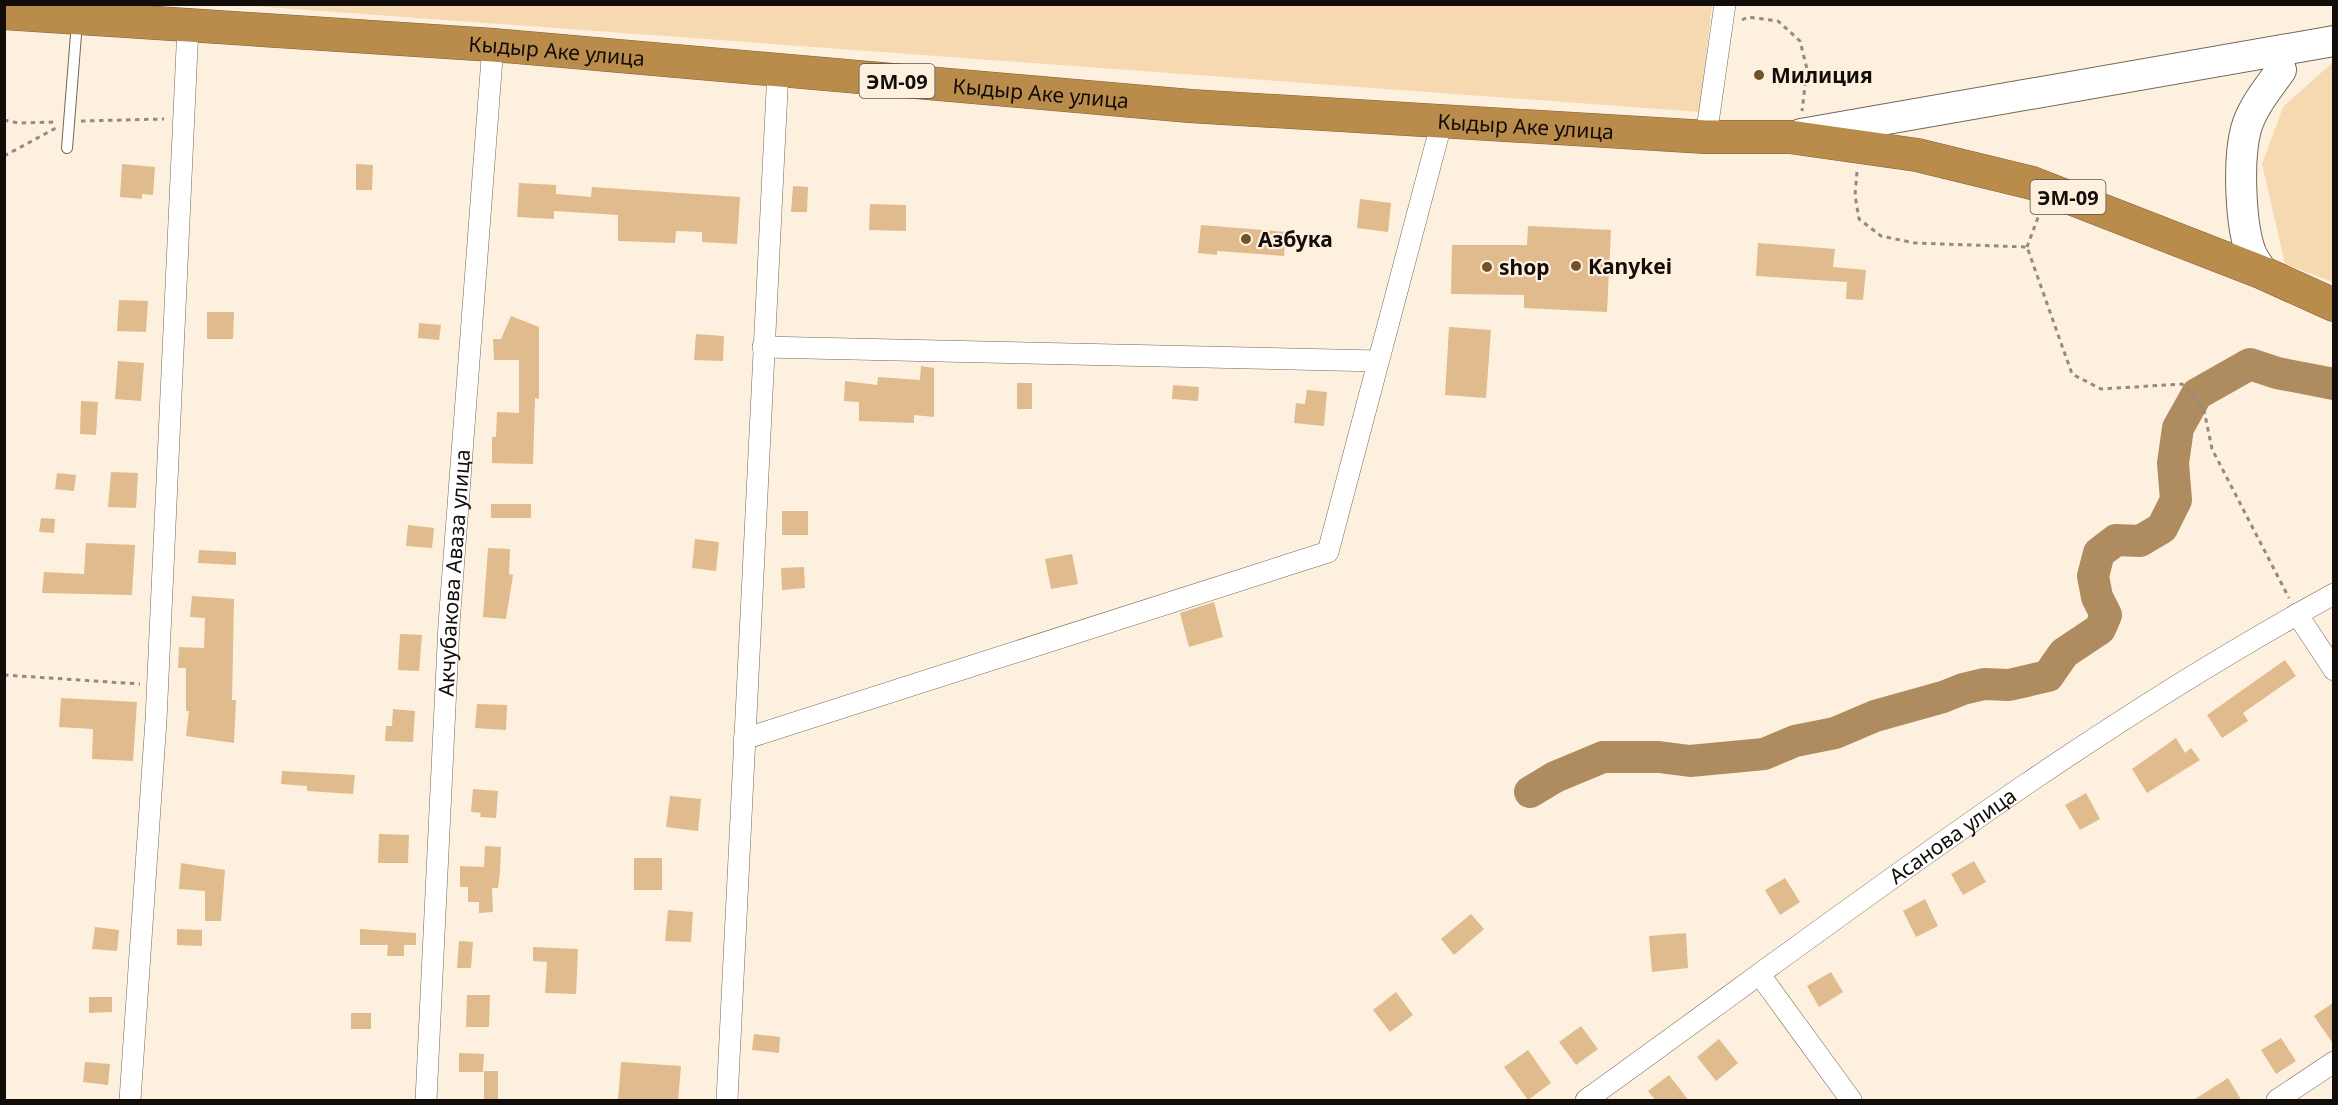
<svg xmlns="http://www.w3.org/2000/svg" width="2338" height="1105" viewBox="0 0 2338 1105" font-family="'Noto Sans',sans-serif">
<rect width="100%" height="100%" fill="#fef0df"/>
<g fill="#f6d8b1">
<path d="M241 5H1712L1700 112Z"/>
<path d="M2333 62V282L2285 264 2262 164 2283 107Z"/>
</g>
<g fill="none" stroke-linecap="round" stroke-linejoin="round">
<path stroke="#ae8c5f" stroke-width="32" d="M1530 792 1555 777 1603 757H1659L1690 761 1764 754 1795 741 1835 733 1875 716 1943 697 1963 689 1984 684 2009 685 2048 676 2064 653 2100 629 2106 615 2097 597 2093 576 2099 553 2116 540 2140 541 2162 528 2176 500 2173 463 2178 428 2197 394 2250 364 2277 373 2334 384"/>
</g>
<g fill="#dfbb8d">
<path d="M122 164 155 167 153 195 142 194V199L120 197Z"/>
<path d="M356 164 373 165 372 190H356Z"/>
<path d="M519 183 556 185V194L591 197 592 187 740 197 737 244 702 242V232L676 231 675 243 618 241V215L554 211V219L517 217Z"/>
<path d="M793 186 808 187 807 212H791Z"/>
<path d="M1360 199 1391 203 1388 232 1357 228Z"/>
<path d="M870 204 906 205V231L869 230Z"/>
<path d="M1201 225 1286 232 1284 256 1217 251V255L1198 253Z"/>
<path d="M1528 226 1611 230 1607 312 1524 308V295L1451 294 1452 245H1527Z"/>
<path d="M1758 243 1835 249 1833 267 1866 270 1863 300 1846 299 1847 282 1756 276Z"/>
<path d="M119 300 148 301 146 332 117 331Z"/>
<path d="M207 312H234L233 339H207Z"/>
<path d="M511 316 539 327V399L535 398 533 464 492 463V437H496L497 412 519 413V360H494L493 339H501Z"/>
<path d="M419 323 441 325 439 340 418 338Z"/>
<path d="M1449 327 1491 330 1486 398 1445 395Z"/>
<path d="M696 334 724 336 723 361 694 360Z"/>
<path d="M118 361 144 363 141 401 115 399Z"/>
<path d="M921 366 934 368V417L914 415V423L859 421V402L844 401 845 381 877 385 878 377 920 380Z"/>
<rect x="1017" y="383" width="15" height="26"/>
<path d="M1173 385 1199 387 1198 401 1172 399Z"/>
<path d="M1307 390 1327 392 1324 426 1294 423 1296 403 1305 404Z"/>
<path d="M81 401 98 402 96 435 80 434Z"/>
<path d="M111 472 138 473 136 508 108 507Z"/>
<path d="M57 473 76 475 74 491 55 489Z"/>
<rect x="491" y="504" width="40" height="14"/>
<rect x="782" y="511" width="26" height="24"/>
<path d="M41 518 55 519 54 533 39 532Z"/>
<path d="M408 525 434 528 432 548 406 546Z"/>
<path d="M695 539 719 542 716 571 692 568Z"/>
<path d="M86 543 135 545 132 595 42 593 44 572 84 574Z"/>
<path d="M488 548 510 549 509 574 513 575 506 619 483 617Z"/>
<path d="M199 550 236 552V565L198 563Z"/>
<path d="M1072 554 1078 584 1051 589 1045 559Z"/>
<path d="M804 567 805 588 782 590 781 568Z"/>
<path d="M192 596 234 599 232 700H236L234 743 186 736 189 711H186V668H178L179 647 204 648 205 618 190 617Z"/>
<path d="M1214 602 1223 637 1189 647 1180 613Z"/>
<path d="M400 634 422 635 419 671 398 670Z"/>
<path d="M2285 660 2296 676 2243 713 2248 721 2222 738 2207 715Z"/>
<path d="M61 698 137 702 133 761 92 759 93 729 59 727Z"/>
<path d="M477 704 507 705 506 730 475 728Z"/>
<path d="M393 709 415 711 413 742 385 741 386 726H392Z"/>
<path d="M2176 738 2185 753 2191 748 2200 760 2147 793 2132 769Z"/>
<path d="M282 771 355 775 353 794 307 791V786L281 784Z"/>
<path d="M473 789 498 791 496 818 480 817 481 813 471 812Z"/>
<path d="M2086 793 2100 819 2080 830 2065 805Z"/>
<path d="M670 796 701 799 698 831 666 827Z"/>
<path d="M379 834 409 835 408 863H378Z"/>
<path d="M485 846 501 847 500 872 498 888H492L493 912 479 913V902H468V887H460V866L484 867Z"/>
<rect x="634" y="858" width="28" height="32"/>
<path d="M1974 861 1986 882 1963 895 1951 874Z"/>
<path d="M181 863 225 870 221 921H205V891L179 889Z"/>
<path d="M1785 878 1800 902 1780 915 1765 890Z"/>
<path d="M1925 899 1938 926 1916 937 1903 911Z"/>
<path d="M668 910 693 912 691 942 665 941Z"/>
<path d="M1471 914 1484 929 1454 955 1441 939Z"/>
<path d="M95 927 119 930 117 951 92 949Z"/>
<path d="M177 929 202 930V946L177 945Z"/>
<path d="M360 929 416 933V945H404V956H387L388 945H360Z"/>
<path d="M1686 933 1688 968 1652 972 1649 936Z"/>
<path d="M459 941 473 942 471 968H457Z"/>
<path d="M533 947 578 949 576 994 545 993 547 962 533 961Z"/>
<path d="M1831 972 1843 992 1819 1007 1807 986Z"/>
<path d="M1396 992 1413 1015 1390 1032 1373 1010Z"/>
<path d="M467 995H490L489 1027H466Z"/>
<path d="M89 997H112V1012L89 1013Z"/>
<path d="M2334 1002V1045L2314 1016Z"/>
<rect x="351" y="1013" width="20" height="16"/>
<path d="M1581 1026 1598 1049 1576 1065 1559 1042Z"/>
<path d="M754 1034 780 1037 779 1053 752 1050Z"/>
<path d="M2281 1038 2296 1061 2276 1074 2261 1050Z"/>
<path d="M1719 1039 1738 1063 1716 1081 1697 1057Z"/>
<path d="M1528 1050 1551 1083 1528 1100 1504 1067Z"/>
<path d="M459 1053 484 1054 483 1072H459Z"/>
<path d="M85 1062 110 1064 108 1085 83 1082Z"/>
<path d="M621 1062 681 1066 678 1101H618Z"/>
<rect x="484" y="1071" width="14" height="30"/>
<path d="M1669 1075 1689 1101H1656L1648 1091Z"/>
<path d="M2228 1078 2242 1101H2192Z"/>
</g>
<g fill="none" stroke-linecap="round" stroke-linejoin="round">
<defs>
<path id="lane" d="M67 148 77 22"/>
<g id="street">
<path d="M1706 137 1725 4"/>
<path d="M763 347 1378 361"/>
<path d="M2297 614 2334 670"/>
<path d="M744 739 1328 552 1442 121"/>
<path d="M1760 975 1851 1100"/>
<path d="M130 1100 156 720 188 26"/>
<path id="s1" d="M426 1100 449 624 493 45"/>
<path d="M727 1100 778 70"/>
<path id="s2" d="M1586 1100C1830 925 2069 738 2334 594"/>
<path d="M2277 1100 2334 1062"/>
</g>
<g id="secondary">
<path d="M1801 134 2334 41"/>
<path d="M2263 273C2259 266 2254 260 2251 253 2240 224 2238 159 2246 129 2252 107 2268 89 2281 70"/>
</g>
<g id="highway">
<path id="s3" d="M4 13 493 45 1190 106 1706 137H1790L1917 155 2032 183 2263 273 2334 305"/>
</g>
</defs>
<use href="#lane" stroke="#726758" stroke-width="12"/>
<use href="#street" stroke="#726758" stroke-width="22"/>
<use href="#secondary" stroke="#726758" stroke-width="32"/>
<use href="#highway" stroke="#7f6034" stroke-width="34"/>
<g stroke="#948a7e" stroke-width="3" stroke-dasharray="4.5 4.5" stroke-linecap="butt">
<path d="M1742 20 1748 17 1778 21 1800 41 1807 69 1802 111"/>
<path d="M4 120 18 123 56 122"/>
<path d="M81 121 164 119"/>
<path d="M4 156 56 128"/>
<path d="M1857 172 1855 195 1859 219 1881 236 1915 243 2027 247 2072 374 2101 389 2182 384 2204 410 2212 449 2289 598"/>
<path d="M2027 247 2040 212"/>
<path d="M4 675 140 684"/>
</g>
<use href="#lane" stroke="#fff" stroke-width="10"/>
<use href="#street" stroke="#fff" stroke-width="21"/>
<use href="#secondary" stroke="#fff" stroke-width="30"/>
<use href="#highway" stroke="#ba8c4b" stroke-width="33"/>
</g>
<g fill="#715328" stroke="#fef0df" stroke-width="2">
<circle cx="1759" cy="75" r="6"/>
<circle cx="1246" cy="239" r="6"/>
<circle cx="1576" cy="266" r="6"/>
<circle cx="1487" cy="267" r="6"/>
</g>
<g text-anchor="middle" dominant-baseline="central" stroke-width="4.5" stroke-linejoin="round" paint-order="stroke">
<g fill="#fef0df" stroke="#595148" stroke-width="1.5">
<rect x="859.5" y="64" width="75" height="34" rx="4.5"/>
<rect x="2030.5" y="180" width="75" height="34" rx="4.5"/>
</g>
<g font-size="20" font-weight="bold" fill="#120d08">
<text x="897" y="81">ЭМ-09</text>
<text x="2068" y="197">ЭМ-09</text>
</g>
<g font-size="21" fill="#120d08" stroke="#fef0df">
<text stroke="none"><textPath href="#s3" startOffset="554">Кыдыр Аке улица</textPath></text>
<text stroke="none"><textPath href="#s3" startOffset="1040">Кыдыр Аке улица</textPath></text>
<text stroke="none"><textPath href="#s3" startOffset="1526">Кыдыр Аке улица</textPath></text>
<text stroke="none"><textPath href="#s1" startOffset="528">Акчубакова Аваза улица</textPath></text>
<text stroke="none"><textPath href="#s2" startOffset="452">Асанова улица</textPath></text>
</g>
<g font-size="21" font-weight="bold" fill="#120d08" stroke="#fef0df" text-anchor="start">
<text x="1771" y="75">Милиция</text>
<text x="1258" y="239">Азбука</text>
<text x="1588" y="266">Kanykei</text>
<text x="1499" y="267">shop</text>
</g>
</g>
<rect width="2338" height="1105" fill="none" stroke="#120d08" stroke-width="12"/>
</svg>
